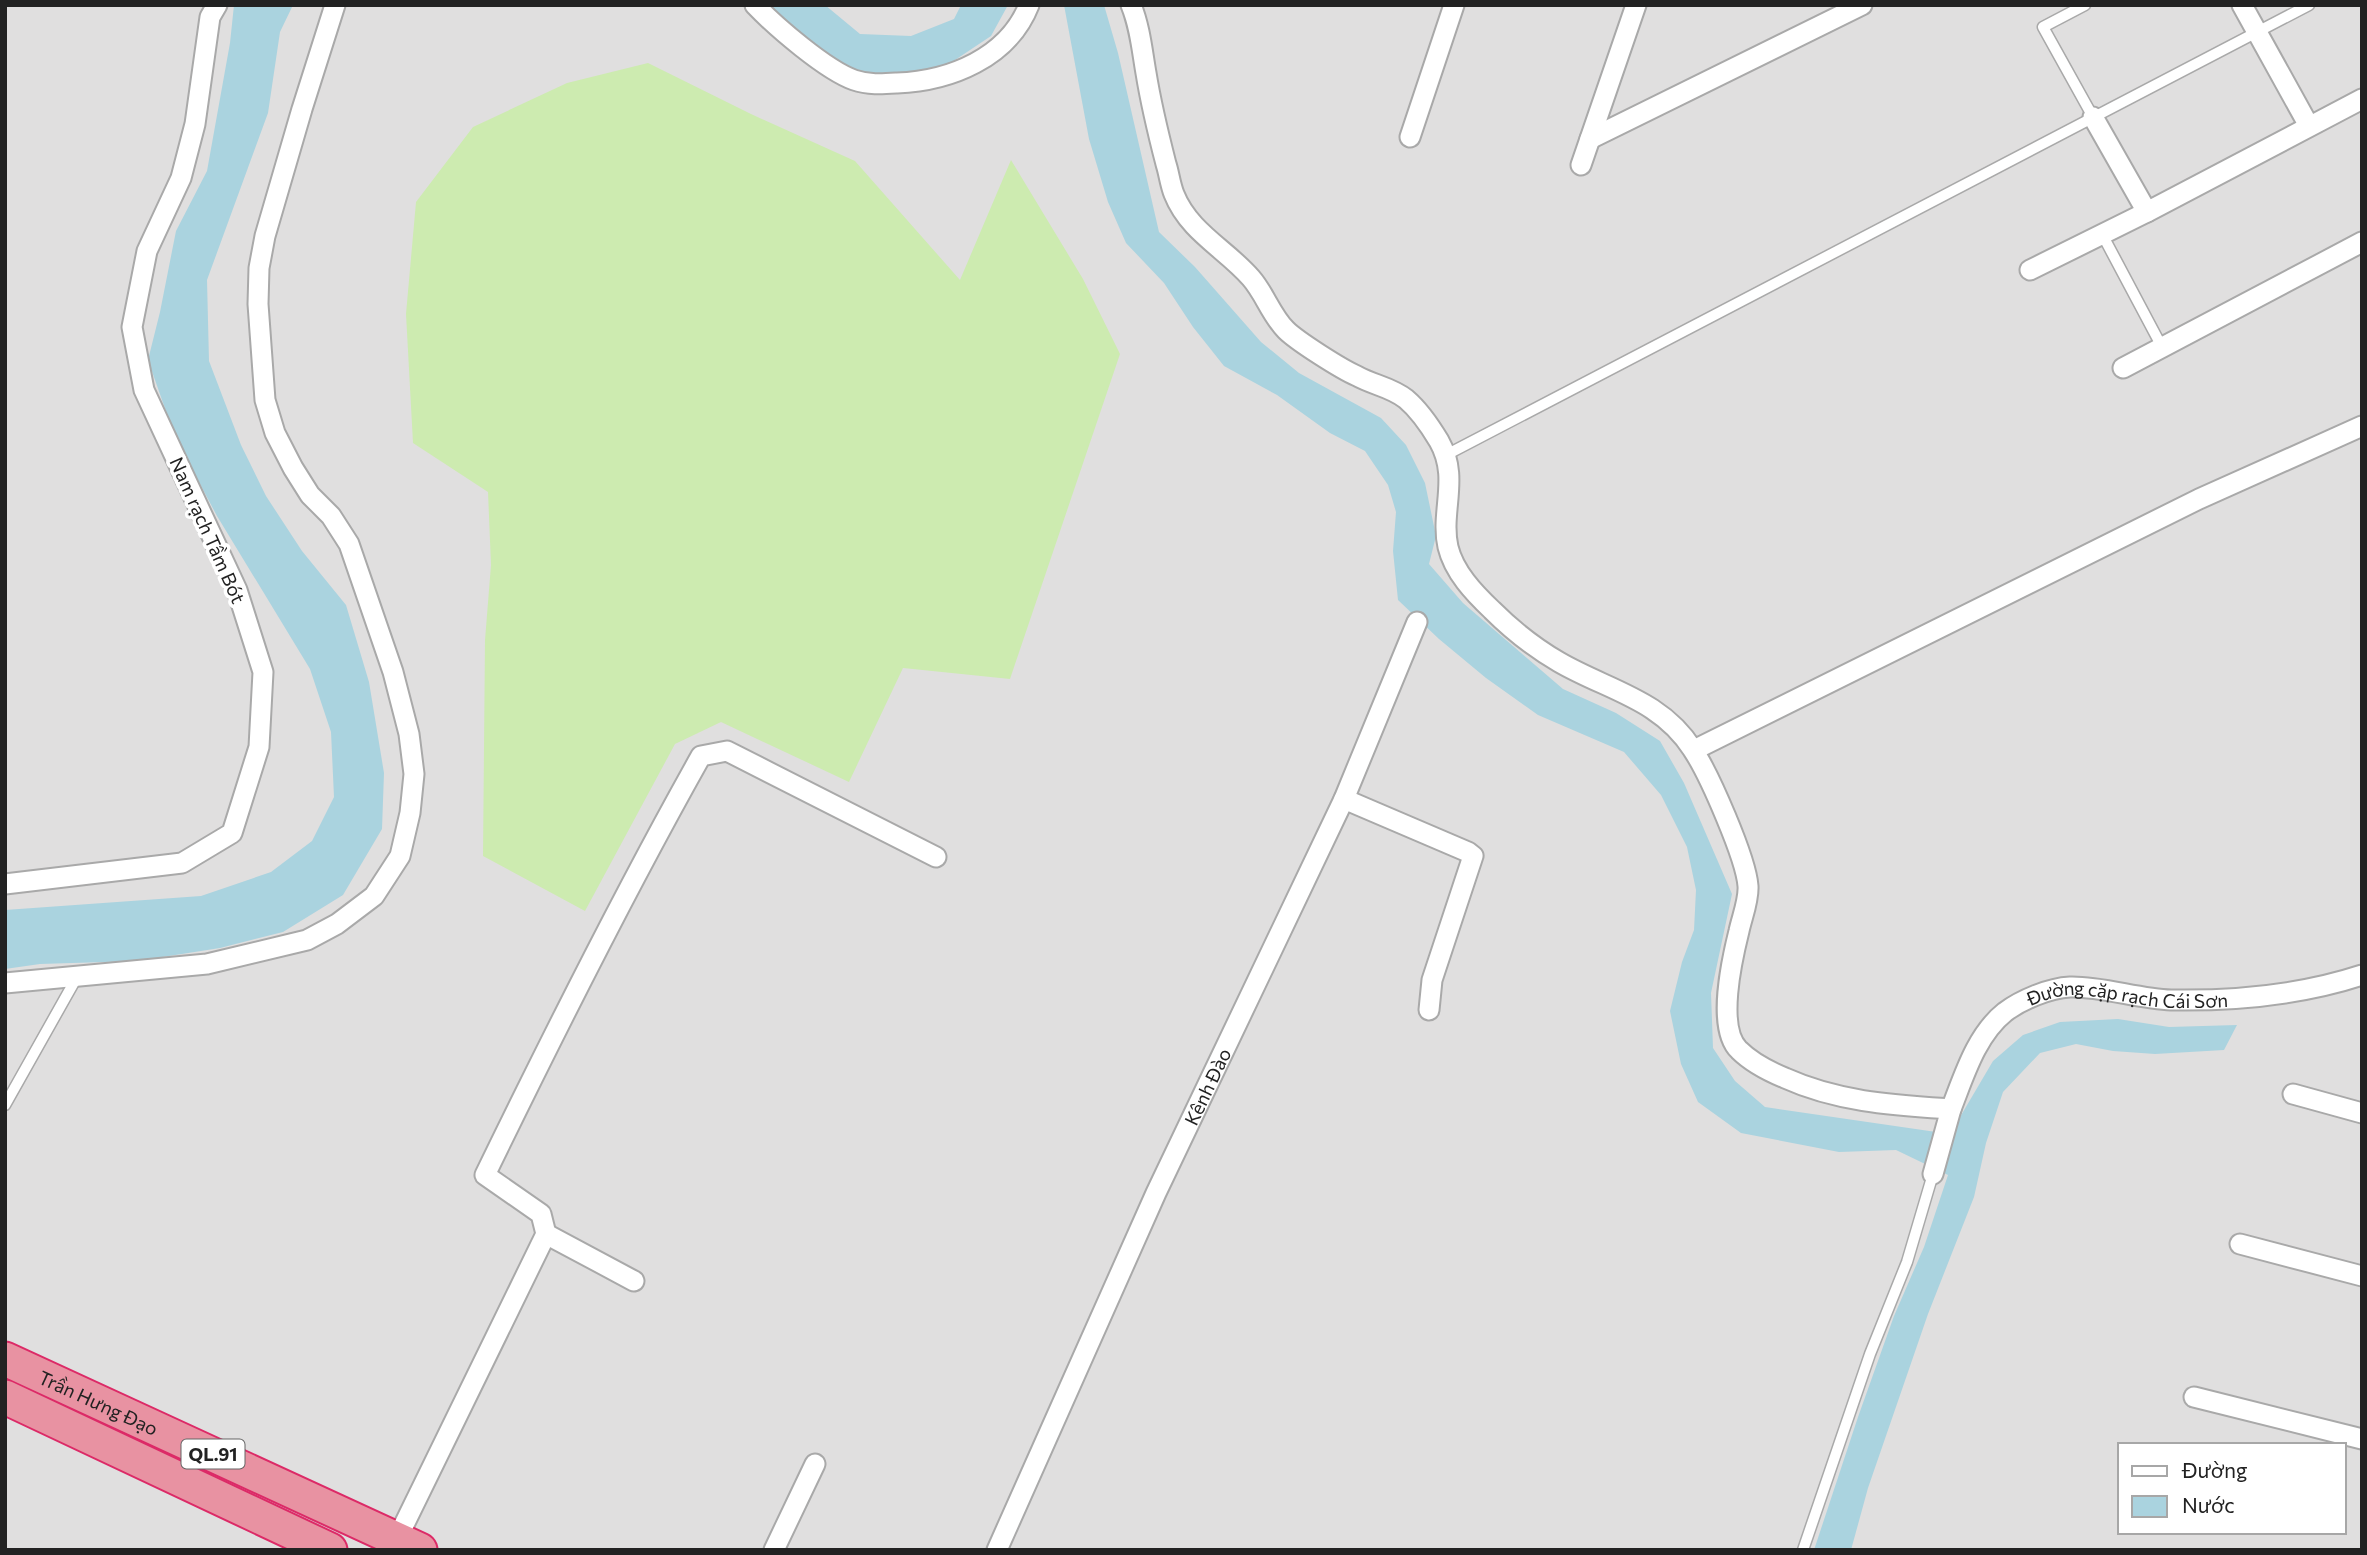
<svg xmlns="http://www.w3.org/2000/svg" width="2367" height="1555" viewBox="0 0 2367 1555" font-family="Commissioner,sans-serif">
<rect width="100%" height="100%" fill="#f2efe9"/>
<path fill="#e0dfdf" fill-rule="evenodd" d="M5 5H2362V1550H5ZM2120 1445H2344V1532H2120Z"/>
<path fill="#cdebb0" d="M648 63 751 114 855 161 960 280 1011 160 1083 279 1120 354 1010 679 903 668 849 782 721 722 675 744 585 911 483 856 485 640 491 565 488 492 413 443 406 314 416 202 473 127 567 83Z"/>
<g fill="#aad3df">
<path d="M234 5H293L280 32 268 113 207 280 209 361 241 445 266 496 302 551 346 605 369 682 384 773 382 829 343 895 283 932 220 948 137 961 40 964 5 969V910L201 896 271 872 312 841 334 797 331 732 310 669 217 516 175 437 148 360 160 312 176 231 207 171 230 43Z"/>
<path d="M769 5H825L860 34 911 36 954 19 961 5H1008L991 36 940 70 900 75 855 73 814 45Z"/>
<path d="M1064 5H1104L1118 53 1159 232 1195 267 1261 342 1299 373 1381 418 1406 445 1425 483 1436 536 1429 564 1463 603 1563 689 1616 713 1660 741 1684 783 1732 894 1711 993 1713 1048 1735 1081 1765 1107 1950 1134 1993 1061 2023 1035 2060 1022 2118 1019 2169 1027 2237 1025 2224 1050 2155 1054 2113 1051 2076 1044 2040 1053 2003 1092 1986 1143 1974 1197 1928 1314 1868 1488 1851 1550H1814L1858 1417 1894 1316 1924 1247 1948 1175 1896 1150 1839 1152 1741 1133 1698 1102 1681 1064 1670 1011 1682 962 1694 930 1696 890 1687 847 1661 795 1624 752 1538 715 1486 678 1439 639 1398 600 1393 551 1396 512 1388 485 1365 451 1330 433 1277 395 1224 366 1193 327 1164 283 1126 243 1108 202 1089 139Z"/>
</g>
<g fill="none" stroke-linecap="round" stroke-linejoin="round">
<defs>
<g id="lane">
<path d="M2085 5 2043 27 2093 117"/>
<path d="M2102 234 2162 347"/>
<path d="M1446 455 2309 5"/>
<path d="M5 1105 77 977"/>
<path d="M1803 1550 1870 1354 1907 1262 1933 1174"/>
</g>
<g id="street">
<path d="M755 5C776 27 826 70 854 80 869 85 882 84 897 83 950 81 1008 58 1029 5"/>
<path d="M1131 5C1140 27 1142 50 1146 73 1151 104 1158 133 1166 164 1169 173 1170 184 1174 194 1189 232 1226 249 1251 278 1265 294 1271 315 1286 330 1297 341 1341 369 1357 376 1373 385 1391 387 1406 399 1419 410 1430 426 1439 441 1460 478 1440 511 1448 547 1454 572 1474 593 1492 610 1512 630 1535 648 1559 662 1607 690 1661 699 1693 750 1709 774 1746 858 1748 886 1749 900 1742 917 1739 931 1732 959 1716 1028 1739 1050 1752 1063 1768 1071 1785 1078 1838 1102 1893 1105 1951 1109L1933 1174"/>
<path d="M2242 5 2309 126"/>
<path d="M2093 117 2147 212"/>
<path d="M1410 137 1454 5"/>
<path d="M1590 139 1862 5"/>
<path d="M1581 165 1636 5"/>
<path d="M2030 270 2147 212 2362 99"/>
<path d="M2123 368 2362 242"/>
<path d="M1694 750 2199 499 2362 426"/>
<path d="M1344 799 1468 852 1473 856 1432 980 1429 1010"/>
<path d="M5 884 182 863 232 833 259 747 263 672 237 590 144 390 132 327 147 251 181 178 195 124 210 17 217 5"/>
<path d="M5 983 207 964 307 940 337 924 374 896 400 856 410 813 414 774 409 734 393 672 349 544 331 516 310 495 293 468 275 433 265 400 258 304 259 268 265 236 302 109 335 5"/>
<path d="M2293 1094 2362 1113"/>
<path id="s1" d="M1951 1109C1964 1076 1976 1035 2005 1012 2021 1000 2049 988 2070 987 2101 986 2139 999 2171 1000 2234 1001 2301 995 2362 975"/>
<path d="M546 1234 634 1281"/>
<path d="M2240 1244 2362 1276"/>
<path d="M2194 1397 2362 1439"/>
<path d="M397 1539 546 1234 541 1214 485 1175C554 1033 624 893 701 756L727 751 936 857"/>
<path d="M774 1550 815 1464"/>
<path id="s2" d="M997 1550 1156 1193 1344 799 1417 622"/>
</g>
<g id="highway">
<path id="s3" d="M5 1359 420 1550"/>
<path d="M5 1397 330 1550"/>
</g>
</defs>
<use href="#lane" stroke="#a9a9a9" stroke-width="13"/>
<use href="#street" stroke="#a9a9a9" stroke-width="23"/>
<use href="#highway" stroke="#dc2a67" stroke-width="37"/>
<use href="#lane" stroke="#fff" stroke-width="10"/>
<use href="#street" stroke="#fff" stroke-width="19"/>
<use href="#highway" stroke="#e892a2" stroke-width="33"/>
</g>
<g text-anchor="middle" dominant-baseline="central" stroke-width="7" stroke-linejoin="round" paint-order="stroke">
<rect fill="#fff" stroke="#646464" stroke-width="2" x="181.5" y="1439.5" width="63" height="29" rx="5"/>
<g font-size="18" font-weight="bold" fill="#222">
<text x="213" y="1454">QL.91</text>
</g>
<g font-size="19" fill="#222" stroke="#fff">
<text transform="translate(208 530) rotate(66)">Nam rạch Tầm Bót</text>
<text stroke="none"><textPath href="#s1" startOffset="240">Đường cặp rạch Cái Sơn</textPath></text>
<text stroke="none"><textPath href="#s2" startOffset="509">Kênh Đào</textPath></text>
<text stroke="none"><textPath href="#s3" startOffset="103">Trần Hưng Đạo</textPath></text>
</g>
</g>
<rect width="2367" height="1555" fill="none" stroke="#222222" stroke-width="14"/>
<rect x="2118" y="1443" width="228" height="91" fill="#ffffff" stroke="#a7a7a7" stroke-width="2"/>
<rect x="2132" y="1466" width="35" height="10" fill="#ffffff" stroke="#a7a7a7" stroke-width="2"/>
<text x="2182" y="1478" font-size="21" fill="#222222">Đường</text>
<rect x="2132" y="1496" width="35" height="21" fill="#aad3df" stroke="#a7a7a7" stroke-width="2"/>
<text x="2182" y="1513" font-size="21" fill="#222222">Nước</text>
</svg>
